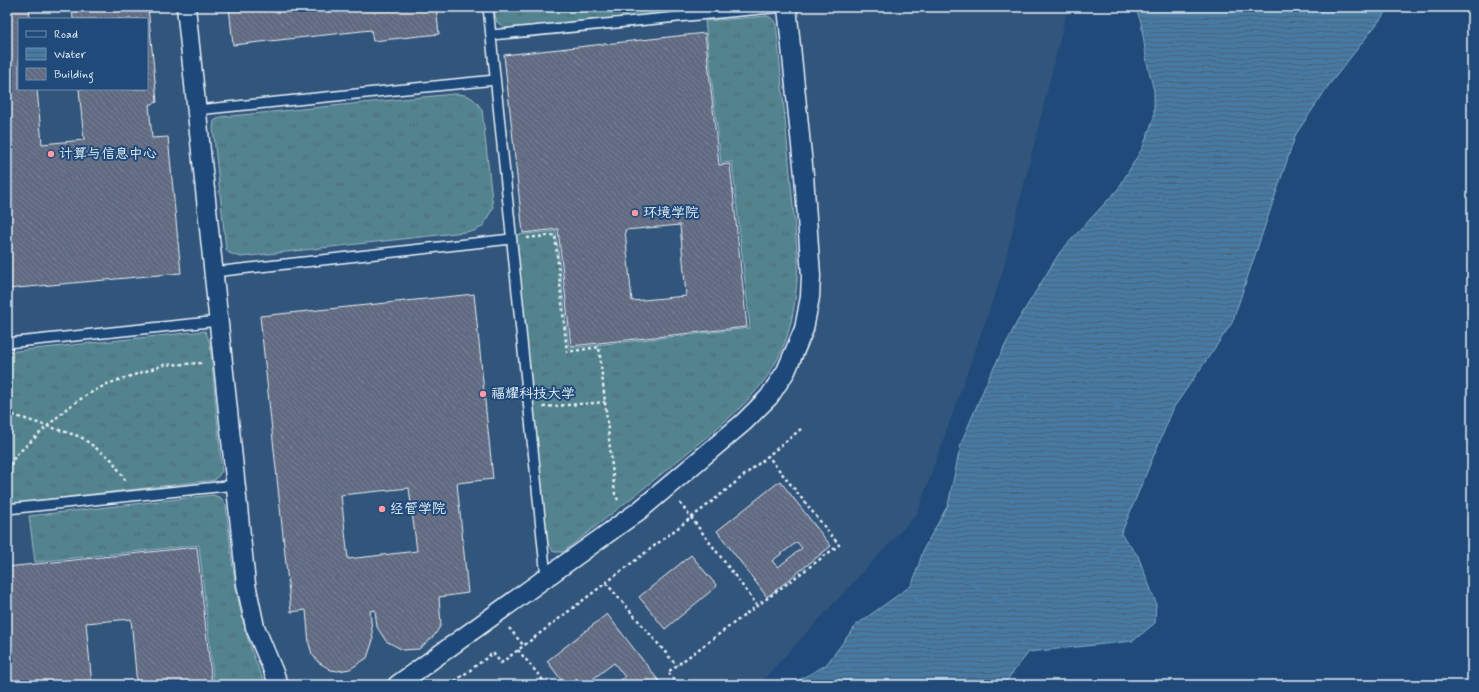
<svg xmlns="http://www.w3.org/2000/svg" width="1479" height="692" viewBox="0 0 1479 692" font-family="Mynerve,'LXGW WenKai TC',sans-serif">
<defs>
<pattern id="grass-tufts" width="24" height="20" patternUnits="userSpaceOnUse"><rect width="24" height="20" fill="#52838e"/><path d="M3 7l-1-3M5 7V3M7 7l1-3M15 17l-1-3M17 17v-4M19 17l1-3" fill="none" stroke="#4d6b73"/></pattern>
<pattern id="water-rules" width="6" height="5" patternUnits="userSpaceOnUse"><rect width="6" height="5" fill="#467aa3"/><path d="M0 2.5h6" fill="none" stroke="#46647b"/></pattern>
<pattern id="building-back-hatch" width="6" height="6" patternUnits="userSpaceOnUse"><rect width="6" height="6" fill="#606a81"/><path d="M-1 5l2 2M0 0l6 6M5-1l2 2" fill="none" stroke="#778094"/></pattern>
</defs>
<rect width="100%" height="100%" fill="#1f4a7a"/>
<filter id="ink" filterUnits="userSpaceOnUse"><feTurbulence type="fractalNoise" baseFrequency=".025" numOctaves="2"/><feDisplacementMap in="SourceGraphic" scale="8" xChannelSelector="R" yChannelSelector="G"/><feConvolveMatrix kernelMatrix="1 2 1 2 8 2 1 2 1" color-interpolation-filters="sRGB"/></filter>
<g filter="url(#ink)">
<path fill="#32547c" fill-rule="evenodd" d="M7 7H1068L1002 274 917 514 758 685H7ZM19 19H147V89H19Z"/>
<g fill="url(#grass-tufts)" stroke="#9dbac3">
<path d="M493 7H736L504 28 497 22Z"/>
<path d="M767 16C776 19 776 25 777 32L798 260C797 291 794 323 781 352 761 396 723 423 687 453 646 487 605 519 563 552H554L546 542 516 235 556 231 569 348 750 328 732 162 721 163 705 21Z"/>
<path d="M454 94C468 94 474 97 482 110L493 208 482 227 474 231 241 257 229 253 226 249 213 128 214 121 221 117Z"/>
<path d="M205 331 210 343 222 471 215 480 7 504V352Z"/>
<path d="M213 495 221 498 226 505C232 566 238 629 266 685H214L199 545 35 562 29 516Z"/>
</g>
<path fill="url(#water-rules)" stroke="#87aac5" d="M1135 7H1390L1329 85 1296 134 1232 323 1174 407 1121 534 1138 556 1156 603 1155 623 1133 641 1029 652 1003 685H790L826 665 856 625 912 585 924 548 948 505 961 443 989 377 1017 322 1060 252 1118 189 1143 147 1154 117V91L1147 63 1141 22Z"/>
<g fill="url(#building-back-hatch)" stroke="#e8f1f8" fill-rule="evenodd">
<path d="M7 7H29L30 19H19V89H37L42 144 84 140 79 89H147V19H73L72 7H148L157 102 149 105 152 138 168 137 181 273 7 289Z"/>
<path d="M229 7H436L439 34 373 41 371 30 233 45Z"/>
<path d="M705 33 719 165 730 164 747 327 571 346 558 229 523 233 504 55ZM680 225 686 296 632 301 625 230Z"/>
<path d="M474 294 493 479 457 483 468 593 439 597 441 625 434 636 419 649 403 650 386 641 377 627 375 610 370 611 373 640 367 658 350 669 338 671 331 670 318 662 312 654 309 644 306 610 291 612 260 316ZM409 488 417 551 348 559 341 495Z"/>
<path d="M780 481 831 546 767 597 717 531ZM797 542 802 548 778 567 772 561Z"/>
<path d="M197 547 212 685H137L131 619 86 623 92 685H7V567Z"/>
<path d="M691 555 717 586 665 629 639 597Z"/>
<path d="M607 614 662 685H614L625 677 614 663 594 678 599 685H565L547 661Z"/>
</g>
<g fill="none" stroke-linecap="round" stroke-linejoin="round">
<defs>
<g id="lane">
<path d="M488 7 546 577"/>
<path d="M491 35 783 7"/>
<path d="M197 110 495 80"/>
<path d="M214 272 511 239"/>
<path d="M7 343 219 321"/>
<path d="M7 509 236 485"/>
</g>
<g id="street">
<path d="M186 7 246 584 255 627 279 685"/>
<path d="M397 685 640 510 744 422 769 397 786 371 804 329 810 297 811 276 804 175 787 7"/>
</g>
</defs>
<use href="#lane" stroke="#e8f1f8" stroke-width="12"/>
<use href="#street" stroke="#e8f1f8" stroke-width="21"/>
<g stroke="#e8f1f8" stroke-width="2.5" stroke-dasharray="3 3" stroke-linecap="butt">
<path d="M527 238 555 235 567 352 599 347 615 494 618 500"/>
<path d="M543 407 605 402"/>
<path d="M7 413 81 437 112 460 126 481"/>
<path d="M7 470 16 455 66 409 85 396 107 384 164 365 202 363"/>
<path d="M680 503 757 605"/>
<path d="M606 583 677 666"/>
<path d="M509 628 524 646"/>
<path d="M518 650 547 685"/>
<path d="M450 685 493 653 501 663 709 504 801 429"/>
<path d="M678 685 668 672 839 545 768 456"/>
</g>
<use href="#lane" stroke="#1f4a7a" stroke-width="9"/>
<use href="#street" stroke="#1f4a7a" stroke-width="18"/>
</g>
</g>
<g fill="#ff9aa2" stroke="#1f4a7a" stroke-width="1.5">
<circle cx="51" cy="154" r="4"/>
<circle cx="635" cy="213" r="4"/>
<circle cx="483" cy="394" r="4"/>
<circle cx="382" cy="509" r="4"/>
</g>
<g text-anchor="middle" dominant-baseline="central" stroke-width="4" stroke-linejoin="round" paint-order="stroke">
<g font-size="14" fill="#e8f1f8" stroke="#1f4a7a" text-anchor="start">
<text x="59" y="154">计算与信息中心</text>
<text x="643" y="213">环境学院</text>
<text x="491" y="394">福耀科技大学</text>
<text x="390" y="509">经管学院</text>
</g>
</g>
<rect width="1479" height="692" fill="none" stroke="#1f4a7a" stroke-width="24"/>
<rect x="12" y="12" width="1455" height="668" fill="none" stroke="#e8f1f8" stroke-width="1.5" filter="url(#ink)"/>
<rect x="18" y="18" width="130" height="72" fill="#1f4a7a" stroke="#6f8dac"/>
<rect x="26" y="31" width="20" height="6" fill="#1f4a7a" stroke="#6f8dac"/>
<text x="54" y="38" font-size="12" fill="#e8f1f8">Road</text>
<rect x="26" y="48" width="20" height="12" fill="url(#water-rules)" stroke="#6f8dac"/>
<text x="54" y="58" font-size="12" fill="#e8f1f8">Water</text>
<rect x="26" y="68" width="20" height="12" fill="url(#building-back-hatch)" stroke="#6f8dac"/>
<text x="54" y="78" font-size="12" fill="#e8f1f8">Building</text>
</svg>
